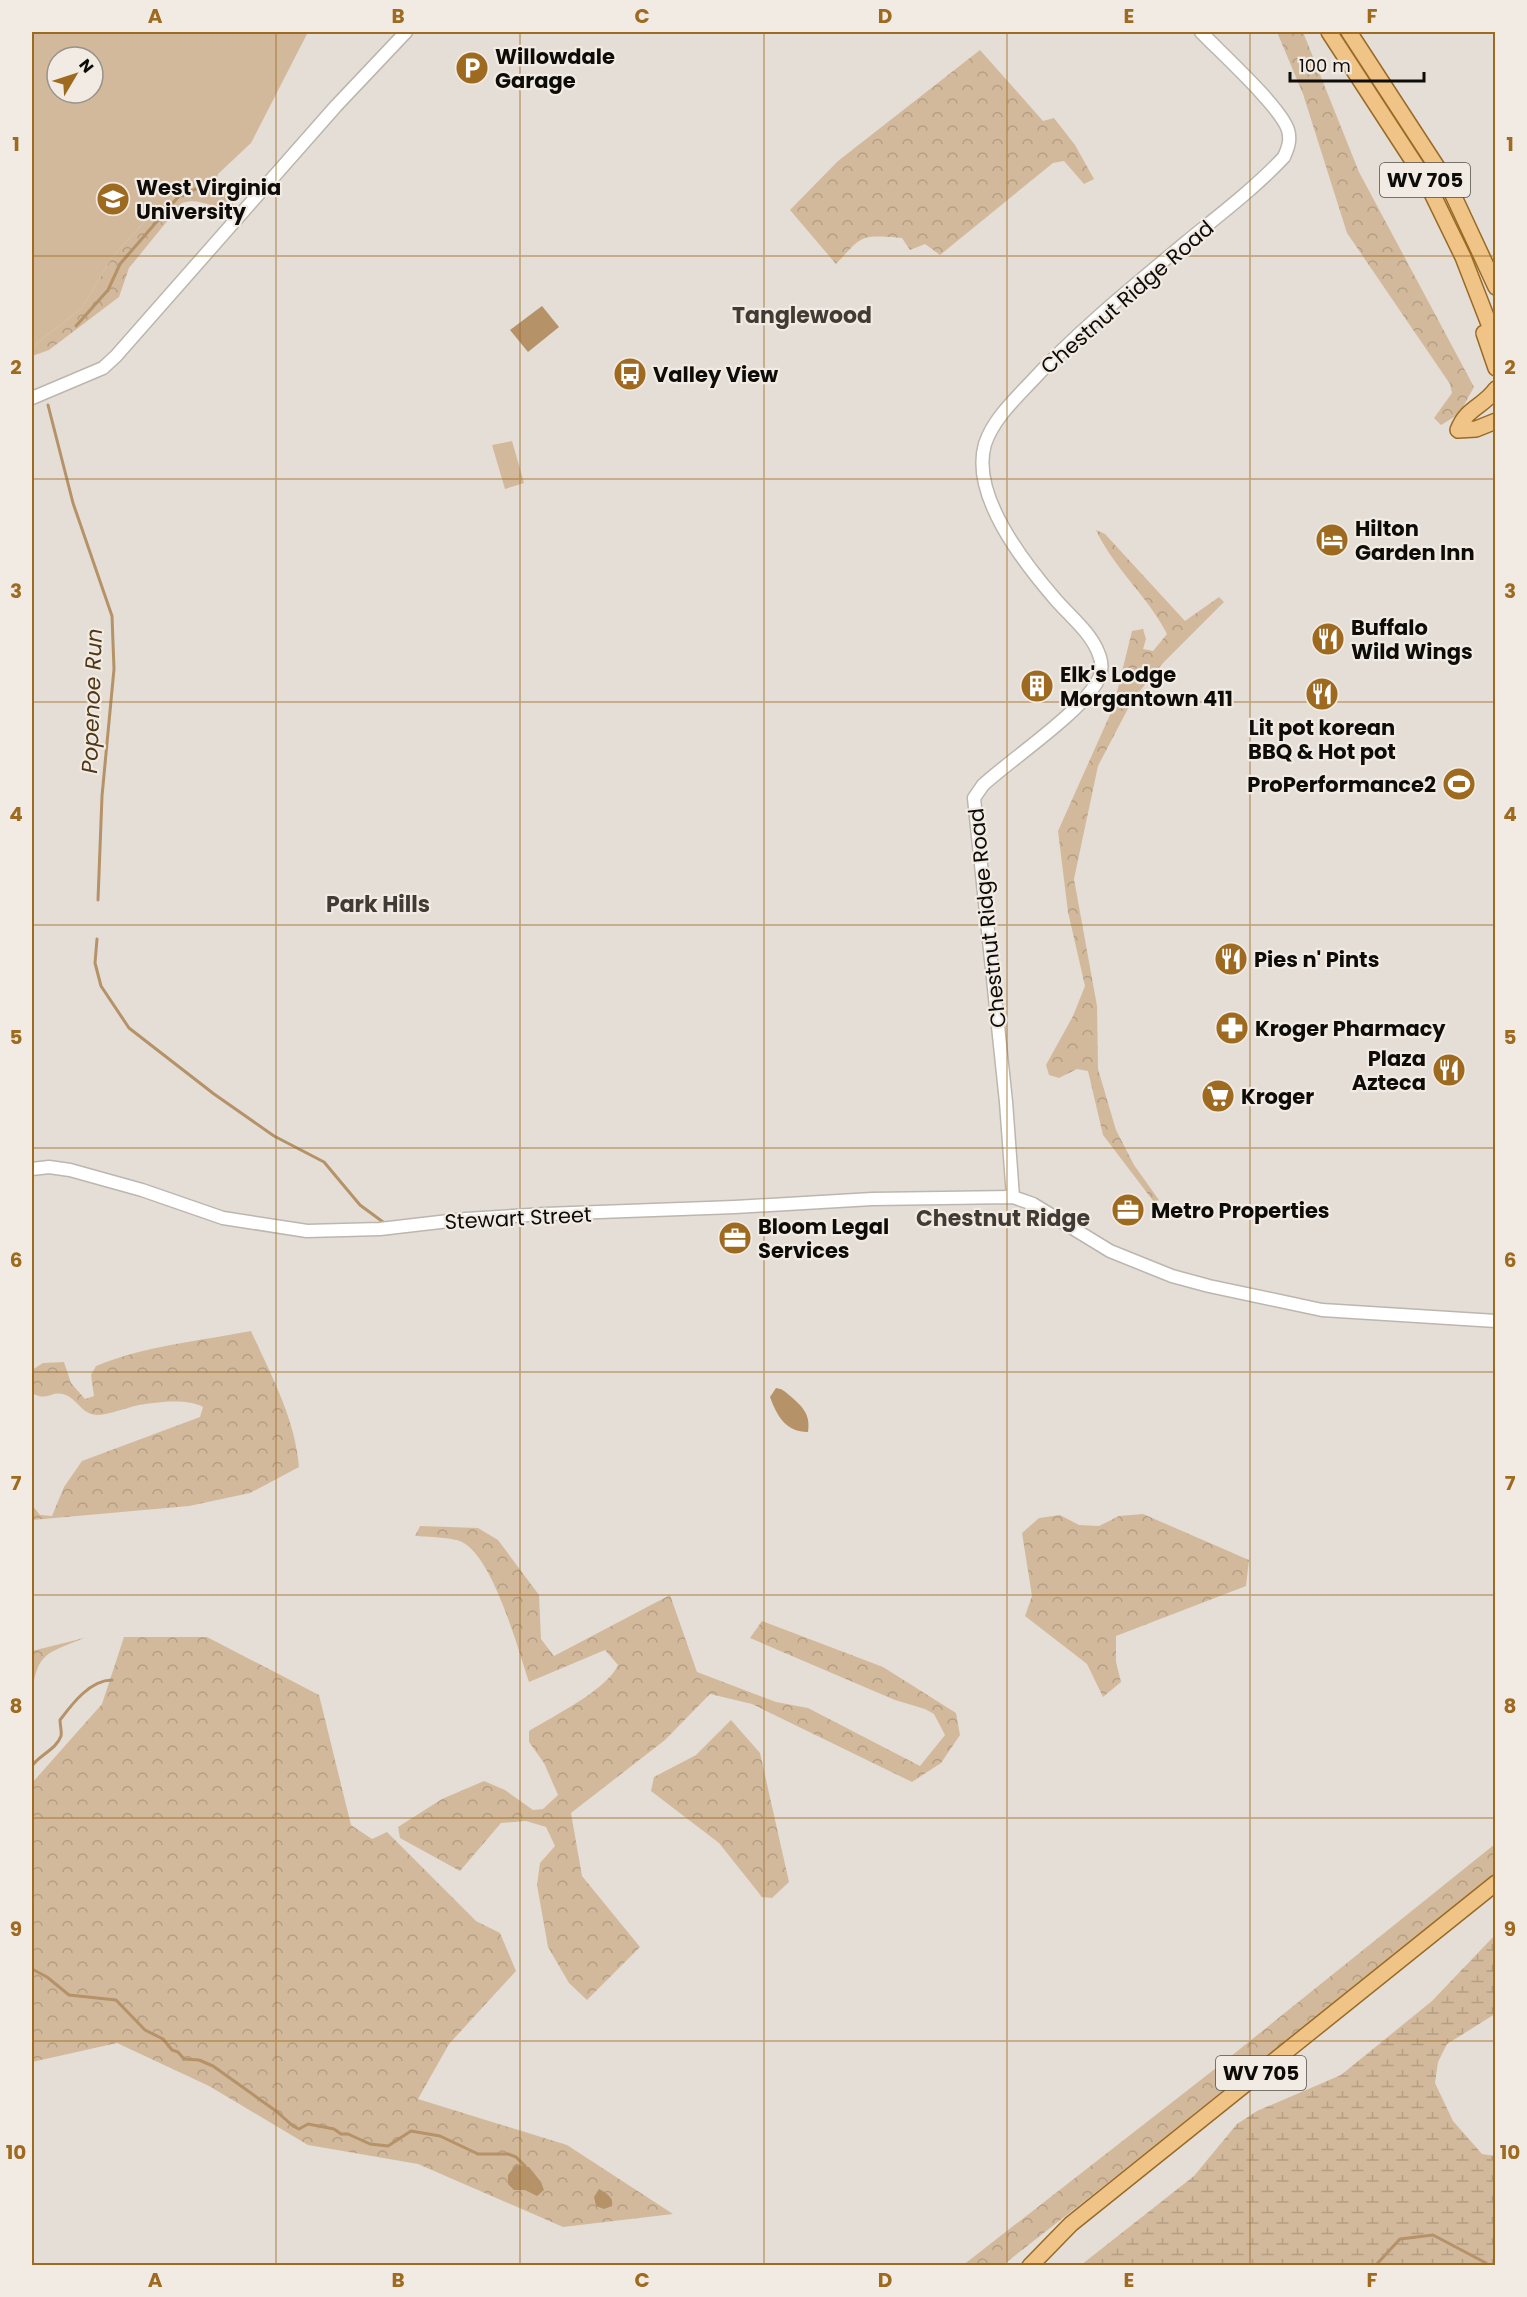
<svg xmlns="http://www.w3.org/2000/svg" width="1527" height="2297" viewBox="0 0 1527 2297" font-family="Poppins,sans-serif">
<defs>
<pattern id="forest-crowns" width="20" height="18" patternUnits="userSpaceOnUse" patternTransform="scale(1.5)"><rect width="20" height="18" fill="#d3b99b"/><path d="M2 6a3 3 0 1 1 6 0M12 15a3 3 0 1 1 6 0" fill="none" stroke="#b49e84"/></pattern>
<pattern id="wetland-marsh" width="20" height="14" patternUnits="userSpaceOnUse" patternTransform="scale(1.5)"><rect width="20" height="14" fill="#d3b99b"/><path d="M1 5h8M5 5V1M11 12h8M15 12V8" fill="none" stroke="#b49e84"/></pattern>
</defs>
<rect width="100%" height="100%" fill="#e4ded6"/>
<g fill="url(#forest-crowns)">
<path d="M1277 32H1303L1359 172 1474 387 1459 414 1441 425 1434 418 1452 393 1450 384 1347 233 1303 94Z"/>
<path d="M980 50 1043 121 1054 118 1075 145 1094 179 1084 184 1064 161 1053 163 940 255 925 244 910 250 902 238C860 235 864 234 836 264L790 210 838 161Z"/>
<path d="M206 181 216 182 231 195 233 205C212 212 202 196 182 203L129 268 119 297 49 350 32 356V347L82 308 112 257 151 215 186 186Z"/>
<path d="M1096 530 1105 534 1185 621 1219 597 1224 602 1164 662 1133 699 1098 766 1074 879 1097 1006 1098 1069 1116 1130 1134 1165 1159 1200 1154 1202 1103 1135 1088 1071 1077 1069 1059 1078 1049 1075 1046 1065 1073 1016 1085 986 1068 912 1058 831 1113 708 1132 631 1143 629 1146 639 1143 649 1153 651 1167 634C1148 596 1114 569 1096 530Z"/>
<path d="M251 1331C271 1375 295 1418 299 1467L250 1493 189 1506 32 1520V1505L40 1515 52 1516 64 1487 82 1461 200 1417 203 1407C188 1398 157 1402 139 1405 125 1408 111 1414 98 1415 81 1415 78 1398 63 1394 49 1391 47 1402 32 1393V1370L43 1363 64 1362 71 1383 85 1399 94 1396 91 1375 96 1366C144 1346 199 1341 251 1331Z"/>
<path d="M1143 1514 1249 1560 1246 1586 1116 1636V1662L1121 1682 1103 1697 1087 1664 1025 1616 1032 1596 1022 1533 1039 1518 1060 1515 1079 1525 1099 1526 1119 1516Z"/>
<path d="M420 1526 478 1528 498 1540 539 1595 541 1639 554 1656 670 1595 697 1672 776 1702 808 1708 920 1766 945 1735 934 1714 925 1709 895 1700 750 1638 762 1621 883 1667 956 1713 960 1735 941 1763 912 1782 752 1704 710 1694 665 1740 571 1813 582 1876 640 1947 587 2000 569 1983 548 1947 537 1885 540 1863 555 1846 546 1827 526 1821 501 1823 460 1871 400 1838 398 1827 442 1799 484 1781 505 1790 533 1810 543 1809 558 1795 544 1763 529 1742V1731C553 1716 607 1690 618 1665L605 1650 529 1682C518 1649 493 1557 462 1542 451 1537 427 1537 415 1536Z"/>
<path d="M124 1637H207L319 1695 351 1825 372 1839 387 1832 476 1921 500 1933 516 1971 449 2044 418 2099 567 2145 673 2214 563 2227 418 2164 308 2145 209 2086 117 2043 32 2062V1783L102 1704Z"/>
<path d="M84 1638C48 1653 37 1652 32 1693V1651Z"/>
<path d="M731 1720 760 1753 789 1882 772 1898 762 1897 719 1843 651 1791 654 1777 696 1755Z"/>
<path d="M1495 1844V1879L1003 2265 962 2266 1225 2061Z"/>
</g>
<path fill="url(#wetland-marsh)" d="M1495 1935V2014L1447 2044 1438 2062 1435 2083 1453 2121 1482 2154 1495 2156V2265H1081L1194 2176 1237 2124 1257 2111 1341 2075 1432 2001Z"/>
<g fill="#d3b99b" fill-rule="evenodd">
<path d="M32 32H308L251 143 218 174 216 182 206 181 186 186 151 215 112 257 82 308 32 347ZM57 57H93V93H57Z"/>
<path d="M512 441 524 483 505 489 492 445Z"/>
</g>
<g fill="#b59268">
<path d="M542 306 559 327 528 352 510 330Z"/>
<path d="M776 1388C783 1389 784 1391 789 1395 802 1406 811 1414 808 1432 786 1432 777 1416 770 1397Z"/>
<path d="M516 2165 529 2167 541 2182 544 2190 537 2196 525 2190H514L508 2184V2175Z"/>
<path d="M599 2189C606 2193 614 2197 612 2206L604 2209 596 2206 594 2197Z"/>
</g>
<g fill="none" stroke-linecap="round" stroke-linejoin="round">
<g stroke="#b59268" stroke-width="3">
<path d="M76 326 108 290 120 264 179 196 208 184"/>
<path d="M48 405 73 503 112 616 114 669 102 796 98 900"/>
<path d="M97 939 95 963 101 986 129 1028 214 1094 274 1136 324 1162 360 1205 383 1222"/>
<path d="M32 1766C39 1755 56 1750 61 1736 62 1732 60 1725 60 1720 72 1704 90 1680 112 1680"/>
<path d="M32 1969 47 1977 69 1995 116 2000 145 2030 163 2039 172 2050 178 2052 184 2059 199 2060 213 2066 276 2111 293 2126 299 2129 308 2124 334 2129 341 2134H348L370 2144 388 2146 411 2131 440 2136 478 2154H508L516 2157 525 2166"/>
<path d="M1375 2266 1400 2239 1433 2235 1486 2263"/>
</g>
<defs>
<g id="tertiary">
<path d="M32 398 103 368 116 356 336 106 406 32"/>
<path d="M32 1169 49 1167 70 1170 142 1190 223 1218 307 1231 380 1229 466 1219 545 1214 735 1207 872 1199 1013 1197 1033 1204 1110 1251 1172 1276 1209 1286 1322 1310 1496 1321"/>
<path d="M1013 1197 1006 1102 974 798 983 785C1011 759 1085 710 1099 678 1103 669 1102 661 1098 652 1090 632 1070 616 1056 600 1024 563 970 495 985 444 993 420 1013 401 1030 383 1077 332 1131 288 1185 243 1218 216 1254 189 1284 157 1288 148 1291 140 1288 130 1281 107 1220 52 1201 32"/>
</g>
<g id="primary">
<path d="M1329 32 1426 181 1463 257 1496 342"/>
<path d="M1349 32 1448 184 1496 287"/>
<path d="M1484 333 1496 368"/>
<path d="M1496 389C1482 408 1467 407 1458 430L1476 429 1496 421"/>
<path d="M1030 2266 1071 2224 1496 1883"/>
</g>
</defs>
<use href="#tertiary" stroke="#bcb6ae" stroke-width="15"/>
<use href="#primary" stroke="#996a26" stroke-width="18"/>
<use href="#tertiary" stroke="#fff" stroke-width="12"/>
<use href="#primary" stroke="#efc486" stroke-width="15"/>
</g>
<path fill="none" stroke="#9d6a20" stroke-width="1.5" stroke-opacity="0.55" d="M276 32V2266M520 32V2266M764 32V2266M1007 32V2266M1250 32V2266M32 256H1496M32 479H1496M32 702H1496M32 925H1496M32 1148H1496M32 1372H1496M32 1595H1496M32 1818H1496M32 2041H1496"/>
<defs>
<symbol id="parking-disc" viewBox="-11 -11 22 22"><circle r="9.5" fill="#9d6a20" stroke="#f2ebe3"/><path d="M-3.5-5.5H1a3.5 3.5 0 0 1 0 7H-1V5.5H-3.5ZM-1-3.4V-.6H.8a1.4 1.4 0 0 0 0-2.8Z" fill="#fff"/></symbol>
<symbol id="university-disc" viewBox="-11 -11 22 22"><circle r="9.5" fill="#9d6a20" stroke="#f2ebe3"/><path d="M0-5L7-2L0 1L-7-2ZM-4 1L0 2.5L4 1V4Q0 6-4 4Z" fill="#fff"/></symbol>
<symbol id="bus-disc" viewBox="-11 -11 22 22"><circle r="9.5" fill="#9d6a20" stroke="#f2ebe3"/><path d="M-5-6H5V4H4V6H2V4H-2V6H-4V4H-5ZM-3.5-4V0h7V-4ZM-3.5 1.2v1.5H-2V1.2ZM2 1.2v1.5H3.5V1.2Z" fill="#fff"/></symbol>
<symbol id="hotel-disc" viewBox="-11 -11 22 22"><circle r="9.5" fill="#9d6a20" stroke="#f2ebe3"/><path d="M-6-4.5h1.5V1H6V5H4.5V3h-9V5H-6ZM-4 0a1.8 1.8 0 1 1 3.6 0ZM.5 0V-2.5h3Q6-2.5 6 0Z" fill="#fff"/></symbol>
<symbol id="restaurant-disc" viewBox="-11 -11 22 22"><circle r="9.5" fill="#9d6a20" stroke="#f2ebe3"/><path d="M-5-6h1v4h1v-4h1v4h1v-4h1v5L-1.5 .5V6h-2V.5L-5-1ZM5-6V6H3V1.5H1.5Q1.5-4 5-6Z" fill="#fff"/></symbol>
<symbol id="building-disc" viewBox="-11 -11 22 22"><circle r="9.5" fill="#9d6a20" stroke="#f2ebe3"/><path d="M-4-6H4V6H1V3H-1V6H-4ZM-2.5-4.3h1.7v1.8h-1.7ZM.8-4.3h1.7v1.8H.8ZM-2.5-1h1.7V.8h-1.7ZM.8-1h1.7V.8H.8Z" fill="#fff"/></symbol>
<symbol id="stadium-disc" viewBox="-11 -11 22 22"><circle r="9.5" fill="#9d6a20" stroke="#f2ebe3"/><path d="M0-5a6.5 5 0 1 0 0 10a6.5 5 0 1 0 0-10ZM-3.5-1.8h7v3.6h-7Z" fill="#fff"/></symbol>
<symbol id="pharmacy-disc" viewBox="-11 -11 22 22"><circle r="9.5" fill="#9d6a20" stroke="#f2ebe3"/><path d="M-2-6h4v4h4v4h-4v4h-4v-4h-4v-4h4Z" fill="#fff"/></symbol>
<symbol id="supermarket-disc" viewBox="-11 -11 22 22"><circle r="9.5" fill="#9d6a20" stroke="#f2ebe3"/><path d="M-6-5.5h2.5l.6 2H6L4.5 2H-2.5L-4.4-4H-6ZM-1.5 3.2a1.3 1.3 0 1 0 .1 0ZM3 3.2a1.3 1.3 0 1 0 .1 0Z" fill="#fff"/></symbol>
<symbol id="office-disc" viewBox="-11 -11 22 22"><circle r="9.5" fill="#9d6a20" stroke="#f2ebe3"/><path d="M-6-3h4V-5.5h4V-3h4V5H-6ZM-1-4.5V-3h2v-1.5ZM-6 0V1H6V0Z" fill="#fff"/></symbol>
</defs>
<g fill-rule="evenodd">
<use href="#parking-disc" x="453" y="49" width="38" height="38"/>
<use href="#university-disc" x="94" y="180" width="38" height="38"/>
<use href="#bus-disc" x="611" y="355" width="38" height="38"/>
<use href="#hotel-disc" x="1313" y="521" width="38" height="38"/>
<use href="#restaurant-disc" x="1309" y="620" width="38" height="38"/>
<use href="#building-disc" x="1018" y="667" width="38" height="38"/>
<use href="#restaurant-disc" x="1303" y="675" width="38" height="38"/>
<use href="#stadium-disc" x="1440" y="765" width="38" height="38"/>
<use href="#restaurant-disc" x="1212" y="940" width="38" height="38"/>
<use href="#pharmacy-disc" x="1213" y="1009" width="38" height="38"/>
<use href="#restaurant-disc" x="1430" y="1051" width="38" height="38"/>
<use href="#supermarket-disc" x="1199" y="1077" width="38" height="38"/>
<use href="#office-disc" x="1109" y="1191" width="38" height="38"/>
<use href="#office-disc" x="716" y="1219" width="38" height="38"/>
</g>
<g text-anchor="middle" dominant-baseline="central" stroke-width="4.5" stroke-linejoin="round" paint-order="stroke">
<g fill="#f2ebe3" stroke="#524f4a" stroke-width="1.5">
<rect x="1380" y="163" width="90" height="34" rx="4.5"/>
<rect x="1216" y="2056" width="90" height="34" rx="4.5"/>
</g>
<g font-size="20" font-weight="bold" fill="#0e0c09">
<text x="1425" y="180">WV 705</text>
<text x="1261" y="2073">WV 705</text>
</g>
<g font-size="21" font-weight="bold" fill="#0e0c09" stroke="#f2ebe3" text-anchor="start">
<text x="495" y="56">Willowdale<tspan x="495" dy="24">Garage</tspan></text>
<text x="136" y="187">West Virginia<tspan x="136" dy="24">University</tspan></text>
<text x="653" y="374">Valley View</text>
<text x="1355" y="528">Hilton<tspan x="1355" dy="24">Garden Inn</tspan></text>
<text x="1351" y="627">Buffalo<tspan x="1351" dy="24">Wild Wings</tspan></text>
<text x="1060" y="674">Elk's Lodge<tspan x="1060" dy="24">Morgantown 411</tspan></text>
<text x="1322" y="727" text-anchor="middle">Lit pot korean<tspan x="1322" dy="24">BBQ &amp; Hot pot</tspan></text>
<text x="1436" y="784" text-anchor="end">ProPerformance2</text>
<text x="1254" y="959">Pies n' Pints</text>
<text x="1255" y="1028">Kroger Pharmacy</text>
<text x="1426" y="1058" text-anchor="end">Plaza<tspan x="1426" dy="24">Azteca</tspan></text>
<text x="1241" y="1096">Kroger</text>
<text x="1151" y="1210">Metro Properties</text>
<text x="758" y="1226">Bloom Legal<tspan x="758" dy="24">Services</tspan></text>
</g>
<g font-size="21" fill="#0e0c09" stroke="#f2ebe3">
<text transform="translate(1127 297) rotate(-41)">Chestnut Ridge Road</text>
<text transform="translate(987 918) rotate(-96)">Chestnut Ridge Road</text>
<text transform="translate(518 1218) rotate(-3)">Stewart Street</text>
</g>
<g font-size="22" font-weight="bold" fill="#403b34" stroke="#f2ebe3">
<text x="802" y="315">Tanglewood</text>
<text x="378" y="904">Park Hills</text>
<text x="1003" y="1218">Chestnut Ridge</text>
</g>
<g font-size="22" font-style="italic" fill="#4f3614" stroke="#f2ebe3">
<text transform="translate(92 701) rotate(-88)">Popenoe Run</text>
</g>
</g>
<rect width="1527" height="2297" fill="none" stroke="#f2ebe3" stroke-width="66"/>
<g transform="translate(75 75) rotate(51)"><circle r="28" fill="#f2ebe3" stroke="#97928c" stroke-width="1.5"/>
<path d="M0-4.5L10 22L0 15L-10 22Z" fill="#9d6a20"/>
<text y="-9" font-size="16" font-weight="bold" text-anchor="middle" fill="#0e0c09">N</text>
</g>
<path d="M1290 72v9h134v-9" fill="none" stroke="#0e0c09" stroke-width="3"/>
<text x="1299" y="72" font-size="18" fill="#0e0c09" stroke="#f2ebe3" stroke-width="4.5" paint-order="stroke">100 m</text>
<rect x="33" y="33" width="1461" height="2231" fill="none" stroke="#9d6a20" stroke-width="2"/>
<g font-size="20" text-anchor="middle" font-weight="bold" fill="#9d6a20">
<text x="155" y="23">A</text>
<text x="398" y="23">B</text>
<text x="642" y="23">C</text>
<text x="885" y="23">D</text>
<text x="1129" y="23">E</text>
<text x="1372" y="23">F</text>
<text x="16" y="151">1</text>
<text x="1510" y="151">1</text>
<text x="16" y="374">2</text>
<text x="1510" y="374">2</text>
<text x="16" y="598">3</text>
<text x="1510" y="598">3</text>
<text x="16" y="821">4</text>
<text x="1510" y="821">4</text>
<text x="16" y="1044">5</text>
<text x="1510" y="1044">5</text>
<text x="16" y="1267">6</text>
<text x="1510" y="1267">6</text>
<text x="16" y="1490">7</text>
<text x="1510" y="1490">7</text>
<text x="16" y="1713">8</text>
<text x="1510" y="1713">8</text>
<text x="16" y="1936">9</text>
<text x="1510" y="1936">9</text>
<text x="16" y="2159">10</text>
<text x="1510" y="2159">10</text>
<text x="155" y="2287">A</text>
<text x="398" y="2287">B</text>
<text x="642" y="2287">C</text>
<text x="885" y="2287">D</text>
<text x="1129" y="2287">E</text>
<text x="1372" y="2287">F</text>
</g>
</svg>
